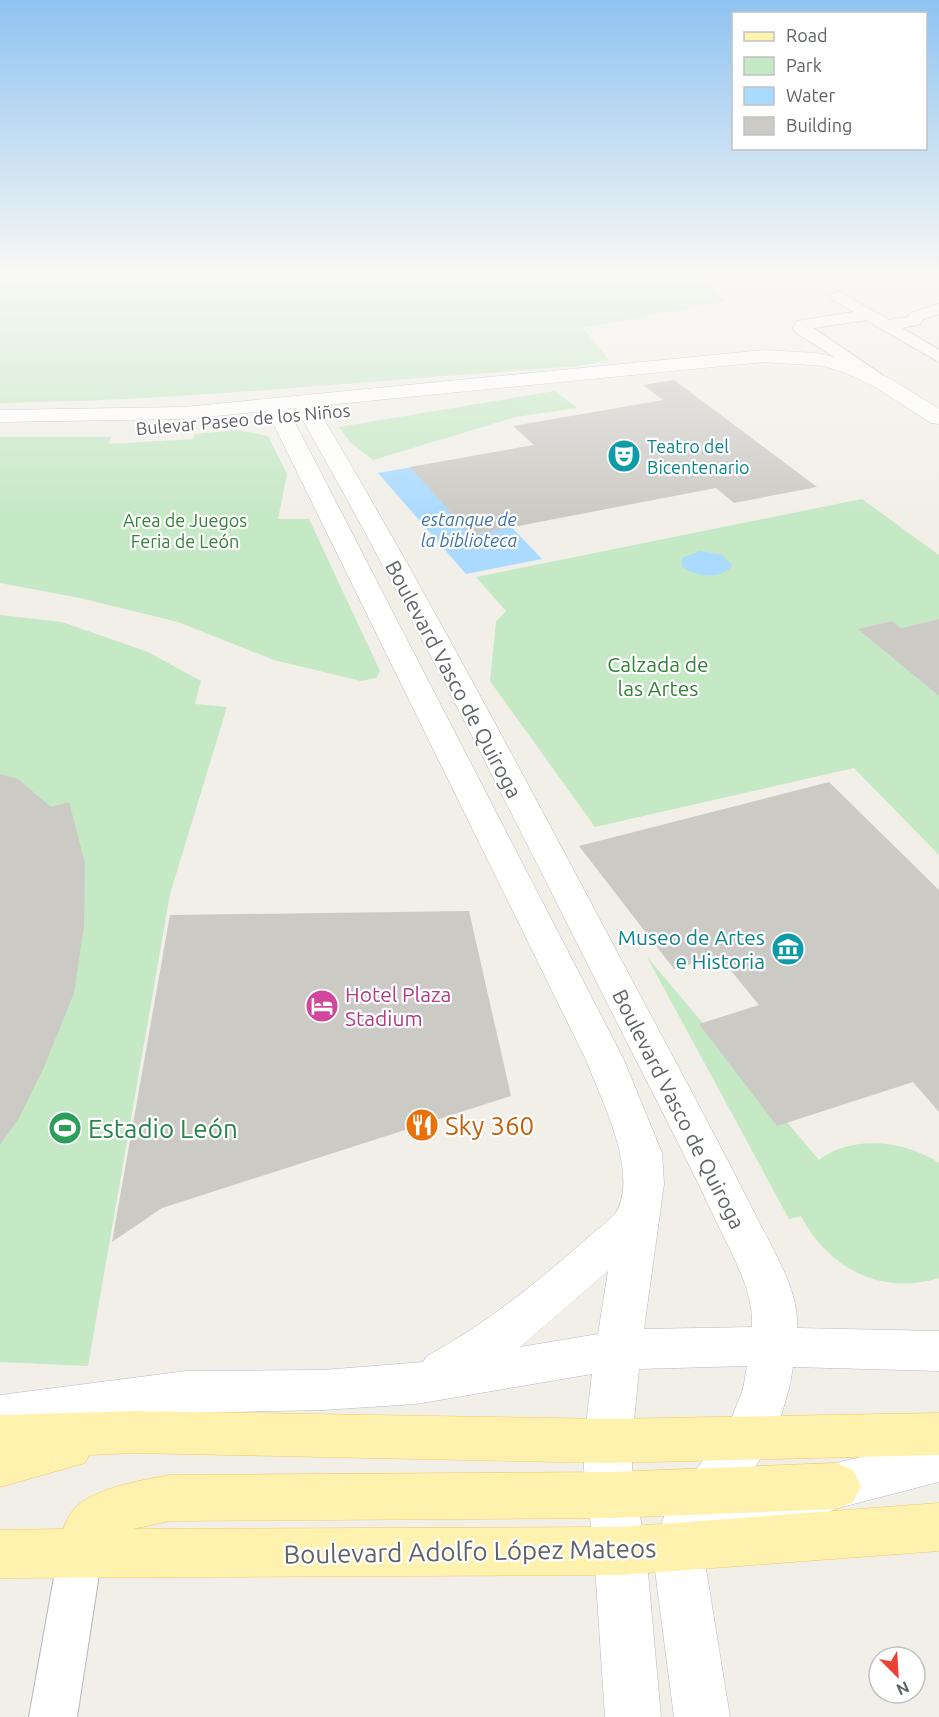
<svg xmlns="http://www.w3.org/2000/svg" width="939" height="1717" viewBox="0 0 939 1717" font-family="Ubuntu,sans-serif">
<rect width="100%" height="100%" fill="#f1efe8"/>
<g fill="#c5e8c5">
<path d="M0 276H695L726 301 583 328 609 360 580 366C386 379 194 400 0 403Z"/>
<path d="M555 391 577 408 516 417 373 460 350 442 339 427Z"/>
<path d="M238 430 268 436 287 474 278 519H309L380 671 376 678 361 681 274 660 178 622 80 598 0 583V437H111L109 444 194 439V434Z"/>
<path d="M862 499 939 555V619L901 628 892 621 859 629 939 696V855L854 768 595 827 490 681 496 622 506 611 476 577Z"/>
<path d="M0 615 62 622 148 652 201 681 195 704 227 707 170 894 88 1366 0 1362Z"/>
<path d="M647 957 819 1160C852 1134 906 1141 939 1163V1278C881 1296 828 1268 801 1216L789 1219Z"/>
</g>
<g fill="#aadaff">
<path d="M448 461 542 559 466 574 378 473Z"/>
<path d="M700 551 723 555 732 566C721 580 694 577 682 566V558Z"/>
</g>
<g fill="#cccac5">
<path d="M674 380 817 487 734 503 716 488 471 535 410 467 534 445 513 426 663 400 643 385Z"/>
<path d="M939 619V696L858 629 892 621 901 628Z"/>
<path d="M0 774 18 779 51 807 69 802 85 863 84 926 74 993 44 1067 19 1118 0 1145Z"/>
<path d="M829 782 939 890V1112L913 1082 777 1126 699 1024 759 1005 719 956 674 969 579 846Z"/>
<path d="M469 911 511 1096 162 1208 112 1242 170 915Z"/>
</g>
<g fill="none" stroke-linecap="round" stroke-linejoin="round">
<defs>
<g id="street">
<path d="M838 291 889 320 908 317 911 313 939 304V314L923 319 920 324 902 328 939 350V362L866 320 813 328 881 374 884 378 875 383 795 332 793 328 797 321 854 312 832 299 830 296Z"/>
<path d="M80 1534 96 1540 102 1555 77 1717H29L58 1555 64 1540Z"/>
</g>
<path id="secondary" d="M764 350 816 353 847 360 891 379 939 409V424L931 423 877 388 848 374 824 366 764 362 316 406C445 622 560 846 679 1068 705 1117 731 1166 756 1216 773 1251 799 1289 797 1328L939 1331V1371L793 1367C784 1425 763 1457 730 1504L836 1463 939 1438V1482L838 1508 718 1556 703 1550 730 1717H674L652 1547 668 1507 728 1427 743 1389 747 1366 639 1369 632 1441V1469L646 1551 661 1717H605L594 1551 584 1469V1441L592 1374 416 1404 323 1410 186 1413 0 1437V1395L186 1371 323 1370 423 1362 427 1356C488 1323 540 1280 592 1234 599 1227 614 1218 618 1209 637 1168 601 1099 586 1060L267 411 184 419 0 422V410L184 407ZM296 408C419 624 528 847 640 1068 666 1119 692 1169 716 1221 731 1253 754 1290 752 1327L644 1329 664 1184 662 1153 624 1060 288 409ZM608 1271 598 1334 520 1347Z"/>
<g id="primary">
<path d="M134 1411 608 1419 939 1413V1455L608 1463 134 1453 89 1455 85 1463 0 1487V1415Z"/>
<path d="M836 1463 853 1470 861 1486 853 1502 836 1509 612 1518 170 1521 133 1529 620 1527 939 1503V1551L620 1575 0 1578V1530L63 1529C66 1522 69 1515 74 1509 93 1488 143 1480 170 1475L612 1472Z"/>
</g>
</defs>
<use href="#street" stroke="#b5b8bc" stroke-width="2"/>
<use href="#secondary" stroke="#b6babf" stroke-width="1"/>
<use href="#primary" stroke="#f2c960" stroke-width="1"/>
<use href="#street" fill="#fff" fill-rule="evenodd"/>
<use href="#secondary" fill="#fff" fill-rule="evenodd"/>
<use href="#primary" fill="#fff2af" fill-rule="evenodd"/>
</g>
<linearGradient id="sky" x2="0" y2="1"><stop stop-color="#8fc3f1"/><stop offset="0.53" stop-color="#f9f8f5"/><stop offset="1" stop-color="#f9f8f5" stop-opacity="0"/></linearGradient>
<rect width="939" height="517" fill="url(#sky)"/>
<defs>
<symbol id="theatre-disc" viewBox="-11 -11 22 22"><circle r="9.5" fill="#0f9aa8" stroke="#fff"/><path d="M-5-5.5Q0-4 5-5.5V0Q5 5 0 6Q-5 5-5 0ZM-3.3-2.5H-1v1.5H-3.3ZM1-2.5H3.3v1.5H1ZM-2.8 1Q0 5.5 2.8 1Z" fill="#fff"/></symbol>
<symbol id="museum-disc" viewBox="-11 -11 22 22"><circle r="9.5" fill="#0f9aa8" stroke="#fff"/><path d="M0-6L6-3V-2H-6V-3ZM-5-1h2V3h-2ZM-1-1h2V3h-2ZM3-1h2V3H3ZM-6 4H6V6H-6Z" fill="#fff"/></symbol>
<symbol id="hotel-disc" viewBox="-11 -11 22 22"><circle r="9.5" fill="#d1479c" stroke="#fff"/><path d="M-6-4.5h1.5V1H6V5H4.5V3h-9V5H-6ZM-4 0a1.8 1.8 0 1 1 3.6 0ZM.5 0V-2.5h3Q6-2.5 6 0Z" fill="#fff"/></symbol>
<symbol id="restaurant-disc" viewBox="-11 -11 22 22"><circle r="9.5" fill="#e8710a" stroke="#fff"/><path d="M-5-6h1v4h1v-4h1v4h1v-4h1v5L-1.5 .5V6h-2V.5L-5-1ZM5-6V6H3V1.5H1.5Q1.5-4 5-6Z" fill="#fff"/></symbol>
<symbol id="stadium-disc" viewBox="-11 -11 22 22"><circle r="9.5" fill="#2e9e5b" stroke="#fff"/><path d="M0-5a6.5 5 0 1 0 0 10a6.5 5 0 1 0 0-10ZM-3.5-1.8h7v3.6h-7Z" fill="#fff"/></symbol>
</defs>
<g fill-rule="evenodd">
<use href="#theatre-disc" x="605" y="437" width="38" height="38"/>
<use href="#museum-disc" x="769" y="930" width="38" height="38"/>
<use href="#hotel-disc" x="303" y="987" width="38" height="38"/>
<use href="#restaurant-disc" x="403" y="1106" width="38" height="38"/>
<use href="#stadium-disc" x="46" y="1109" width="38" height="38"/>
</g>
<g text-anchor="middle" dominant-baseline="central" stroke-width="4.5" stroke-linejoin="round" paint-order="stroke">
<g font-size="18" fill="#5f6368" stroke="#fff">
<text transform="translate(243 419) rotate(-5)">Bulevar Paseo de los Niños</text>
</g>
<g font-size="18" fill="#0d838f" stroke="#fff" text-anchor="start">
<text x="647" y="446">Teatro del<tspan x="647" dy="21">Bicentenario</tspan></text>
</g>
<g font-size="18" font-style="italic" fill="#4174aa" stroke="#fff">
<text x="469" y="519">estanque de<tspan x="469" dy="21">la biblioteca</tspan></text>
</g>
<g font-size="18" fill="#348238" stroke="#fff">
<text x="185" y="520">Area de Juegos<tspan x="185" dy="21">Feria de León</tspan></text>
</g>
<g font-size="21" fill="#348238" stroke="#fff">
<text x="658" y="664">Calzada de<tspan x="658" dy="24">las Artes</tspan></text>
</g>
<g font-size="21" fill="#5f6368" stroke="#fff">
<text transform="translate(454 679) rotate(62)">Boulevard Vasco de Quiroga</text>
<text transform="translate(679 1109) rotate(63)">Boulevard Vasco de Quiroga</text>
</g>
<g font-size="21" fill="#0d838f" stroke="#fff" text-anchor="end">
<text x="765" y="937">Museo de Artes<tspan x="765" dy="24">e Historia</tspan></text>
</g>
<g font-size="21" fill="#b23c85" stroke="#fff" text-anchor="start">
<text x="345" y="994">Hotel Plaza<tspan x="345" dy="24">Stadium</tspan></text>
</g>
<g font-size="26" fill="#c56008" stroke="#fff" text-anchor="start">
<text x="445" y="1125">Sky 360</text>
</g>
<g font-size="26" fill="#27864d" stroke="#fff" text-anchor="start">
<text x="88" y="1128">Estadio León</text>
</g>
<g font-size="26" fill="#5f6368" stroke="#fff">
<text transform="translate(470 1551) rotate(-1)">Boulevard Adolfo López Mateos</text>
</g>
</g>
<rect x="732" y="12" width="195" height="138" fill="#ffffff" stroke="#bfc1c3" stroke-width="1.5"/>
<rect x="744" y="32" width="30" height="9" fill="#fff2af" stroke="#bfc1c3" stroke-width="1.5"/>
<text x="786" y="42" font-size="18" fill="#5f6368">Road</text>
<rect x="744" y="57" width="30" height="18" fill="#c5e8c5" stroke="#bfc1c3" stroke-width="1.5"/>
<text x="786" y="72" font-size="18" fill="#5f6368">Park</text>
<rect x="744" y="87" width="30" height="18" fill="#aadaff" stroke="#bfc1c3" stroke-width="1.5"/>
<text x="786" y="102" font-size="18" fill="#5f6368">Water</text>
<rect x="744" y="117" width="30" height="18" fill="#cccac5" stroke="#bfc1c3" stroke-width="1.5"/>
<text x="786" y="132" font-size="18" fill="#5f6368">Building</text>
<g transform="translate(897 1675) rotate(156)"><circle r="28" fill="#ffffff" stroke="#bfc1c3" stroke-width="1.5"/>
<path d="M0-4.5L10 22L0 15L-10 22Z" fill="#ea4335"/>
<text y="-9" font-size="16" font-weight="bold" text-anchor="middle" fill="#5f6368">N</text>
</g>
</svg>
